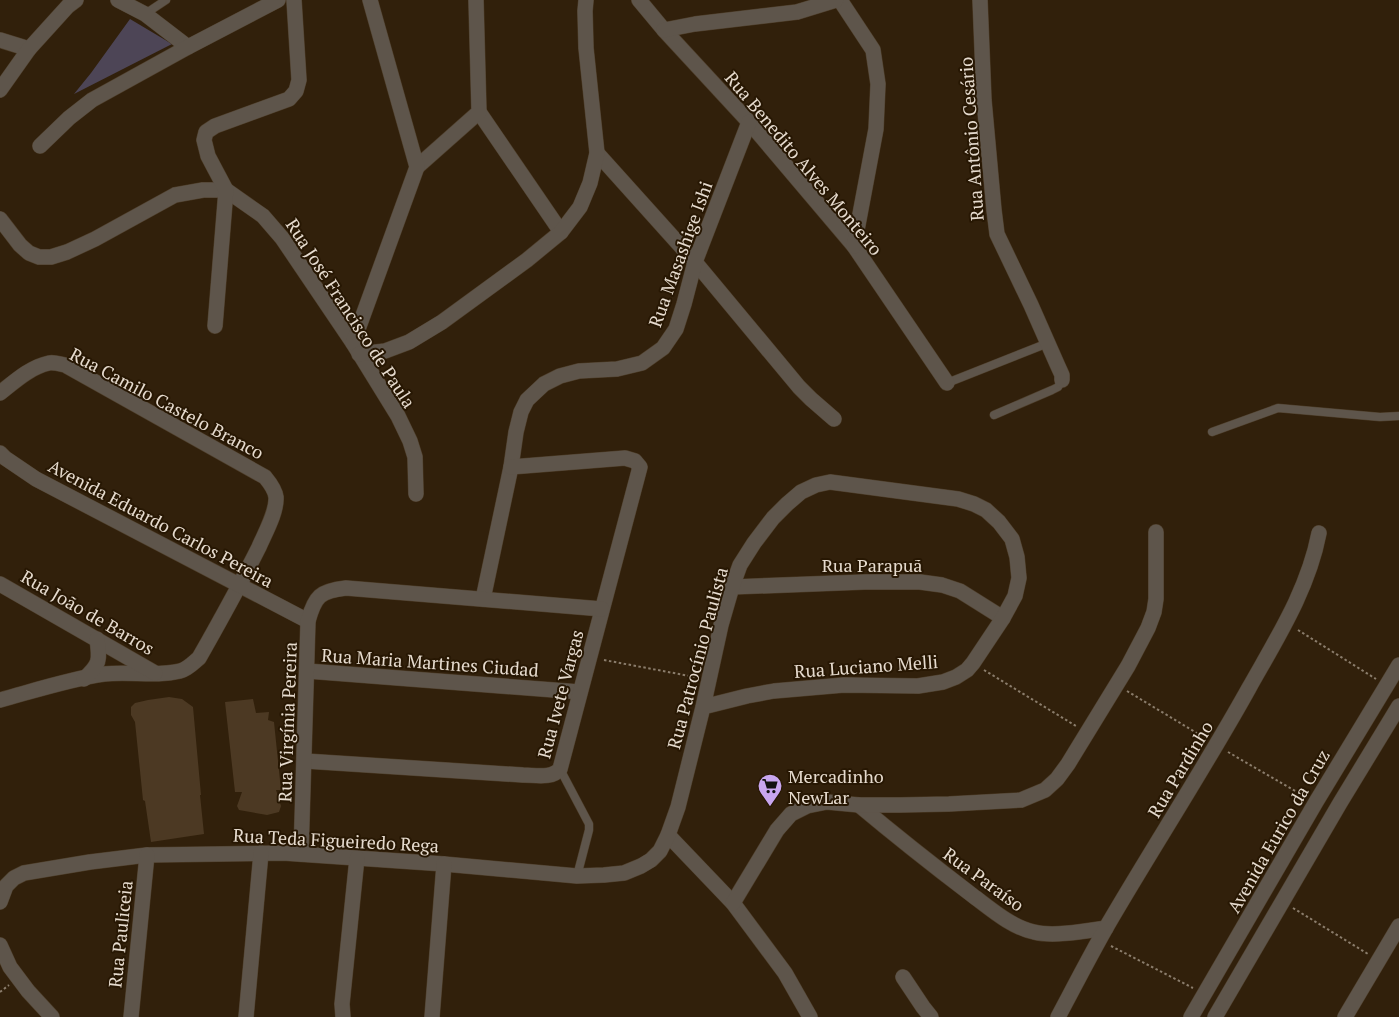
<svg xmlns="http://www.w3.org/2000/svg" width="1399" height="1017" viewBox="0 0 1399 1017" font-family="'PT Serif',serif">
<rect width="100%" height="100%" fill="#31200b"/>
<path fill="#4d4556" d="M130 19 172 44 74 94 91 73Z"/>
<g fill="#4c3923">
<path d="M169 697 182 699 193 707 201 795H200L204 834 151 842 145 801 143 800 135 722 131 715V707L135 703 148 700Z"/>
<path d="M253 699 256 713 269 712 268 720 274 722 281 790H276L281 806 279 812 267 815 239 810 237 806 242 792H235L225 702Z"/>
</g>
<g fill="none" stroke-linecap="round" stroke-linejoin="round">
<defs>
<g id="lane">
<path d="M145 14 166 0"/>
<path d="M947 383 1048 343"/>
<path d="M994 415 1052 390 1058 387 1062 380"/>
<path d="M1212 432 1278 408 1380 417 1399 416"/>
<path d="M560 769 589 824V830L577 876"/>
</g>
<g id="street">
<path d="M118 0 145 14 188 47"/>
<path d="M639 0 664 30 749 122 854 246 947 383"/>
<path d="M840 0 873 50 878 84 876 129 854 246"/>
<path d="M980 0 984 100 994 210 997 234 1031 305 1057 364 1062 375V380"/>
<path d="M664 30 695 24 797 12 836 0"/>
<path d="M0 40 29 49"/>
<path d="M0 90 29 49 68 6 76 0"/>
<path d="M479 112 561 232"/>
<path d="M40 146 69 118 92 100 188 47 278 0"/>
<path d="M597 153 695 262 799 387 811 399 834 419"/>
<path d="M417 167 479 112 476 0"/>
<path d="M0 219 20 245 29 253 39 257H51L67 252 95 239 175 195 203 190H226L263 216 282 238 353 343 398 416 410 441 415 457 416 494"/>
<path d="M215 326 226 190 208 156 204 140 206 132 215 126 289 99 296 91 299 80 294 0"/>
<path d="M353 343 417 167 370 0"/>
<path d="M359 354 385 351 409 342 442 322 527 260 561 232 580 207 590 183 597 153 586 48 585 11 586 0"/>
<path d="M0 393C14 382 30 367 49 363 54 362 60 364 65 365L265 477C270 483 275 490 276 497 277 512 265 533 259 547 240 585 220 621 199 658 193 663 188 669 180 671 156 677 129 671 104 674 70 679 33 691 0 700"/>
<path d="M0 453 5 458 36 479 308 621"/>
<path d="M0 584 155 673"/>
<path d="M732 587 865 582H920L942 585 960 591 1003 618"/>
<path d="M483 599 511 467 516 432 521 412 527 400 544 384 560 376 579 371 617 369 642 363 663 348 676 329 684 304 695 262 749 122"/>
<path d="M307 671 580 692"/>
<path d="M84 679C100 664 100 661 97 639"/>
<path d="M305 761 523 775C535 775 552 779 560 769L640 467 635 461 625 458 511 467"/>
<path d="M859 805C896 836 934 866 972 895 991 909 1011 927 1034 932 1053 937 1086 931 1106 928"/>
<path d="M668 835 733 903 785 973 810 1017"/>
<path d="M301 854 308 621C315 596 320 591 346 588L602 609"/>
<path d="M0 902 6 886 14 878 24 873 90 862 147 855 283 853 444 864 577 876 604 875 624 873 641 866 651 860 660 851 668 835 678 807 703 707 721 625 732 587 740 565 754 543 773 518 787 504 801 492 816 485 830 482 958 499 974 504 986 510 999 522 1012 539 1017 557 1019 578 1015 596 1003 618 973 663 967 670 956 677 943 682 918 686 844 685 774 691 747 696 703 707"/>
<path d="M733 903 777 830 791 814 807 806 827 802 859 805H900L949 804 1021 800 1045 790 1057 779 1068 764 1128 666 1148 628 1154 612 1156 599V532"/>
<path d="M0 945 10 967 28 991 52 1017"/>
<path d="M903 977 923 1007 931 1017"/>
<path d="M131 1017 147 855"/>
<path d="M246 1017 261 853"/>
<path d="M343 1017 342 1004 357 858"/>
<path d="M432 1017 444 864"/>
<path d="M1058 1017C1074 987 1090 956 1107 926 1153 847 1204 769 1249 688 1277 638 1308 590 1319 533"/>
<path d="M1191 1017 1316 802 1399 665"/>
<path d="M1215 1017 1340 803 1399 706"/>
<path d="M1345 1017 1399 926"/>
</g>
</defs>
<use href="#lane" stroke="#4e3e2a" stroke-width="9"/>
<use href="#street" stroke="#4e3e2a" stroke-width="16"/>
<g stroke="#8b7d6c" stroke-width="2" stroke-dasharray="2.5 2.5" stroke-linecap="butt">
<path d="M1298 630 1376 679"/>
<path d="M604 660 695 677"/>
<path d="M984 670 1076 726"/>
<path d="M1127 691 1205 738"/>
<path d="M1228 752 1304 796"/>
<path d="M1293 908 1368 954"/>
<path d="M1111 946 1193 988"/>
<path d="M0 992 9 985"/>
</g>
<use href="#lane" stroke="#5e554b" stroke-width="8"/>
<use href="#street" stroke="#5e554b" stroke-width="15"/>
</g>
<defs>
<symbol id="supermarket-pin" viewBox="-11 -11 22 30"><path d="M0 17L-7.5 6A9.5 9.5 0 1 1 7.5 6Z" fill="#c8a6ef" stroke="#271703"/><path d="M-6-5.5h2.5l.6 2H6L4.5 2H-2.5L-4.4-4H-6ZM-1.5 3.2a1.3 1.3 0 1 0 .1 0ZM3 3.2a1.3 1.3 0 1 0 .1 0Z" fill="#111"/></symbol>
</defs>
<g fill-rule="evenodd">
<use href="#supermarket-pin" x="756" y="772" width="28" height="38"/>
</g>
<g text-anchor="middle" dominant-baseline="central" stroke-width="4" stroke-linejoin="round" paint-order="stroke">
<g font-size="18" fill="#e6dbce" stroke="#271703">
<text transform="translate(971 139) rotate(-94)">Rua Antônio Cesário</text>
<text transform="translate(804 163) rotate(50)">Rua Benedito Alves Monteiro</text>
<text transform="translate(680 254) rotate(-70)">Rua Masashige Ishi</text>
<text transform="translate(351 313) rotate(57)">Rua José Francisco de Paula</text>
<text transform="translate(167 403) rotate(28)">Rua Camilo Castelo Branco</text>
<text transform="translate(161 523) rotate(28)">Avenida Eduardo Carlos Pereira</text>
<text x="872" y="565">Rua Parapuã</text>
<text transform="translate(88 612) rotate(30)">Rua João de Barros</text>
<text transform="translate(697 658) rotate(-75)">Rua Patrocínio Paulista</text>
<text transform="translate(430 662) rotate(4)">Rua Maria Martines Ciudad</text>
<text transform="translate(866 666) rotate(-4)">Rua Luciano Melli</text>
<text transform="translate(560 694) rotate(-75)">Rua Ivete Vargas</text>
<text transform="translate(287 722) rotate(-88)">Rua Virgínia Pereira</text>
<text transform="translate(1180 769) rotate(-59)">Rua Pardinho</text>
<text transform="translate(1278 831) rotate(-60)">Avenida Eurico da Cruz</text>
<text transform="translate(336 840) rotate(3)">Rua Teda Figueiredo Rega</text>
<text transform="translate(984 879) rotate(36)">Rua Paraíso</text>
<text transform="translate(120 934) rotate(-84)">Rua Pauliceia</text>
</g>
<g font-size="18" fill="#e6dbce" stroke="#271703" text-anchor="start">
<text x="788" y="776">Mercadinho<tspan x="788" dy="21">NewLar</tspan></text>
</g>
</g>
</svg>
